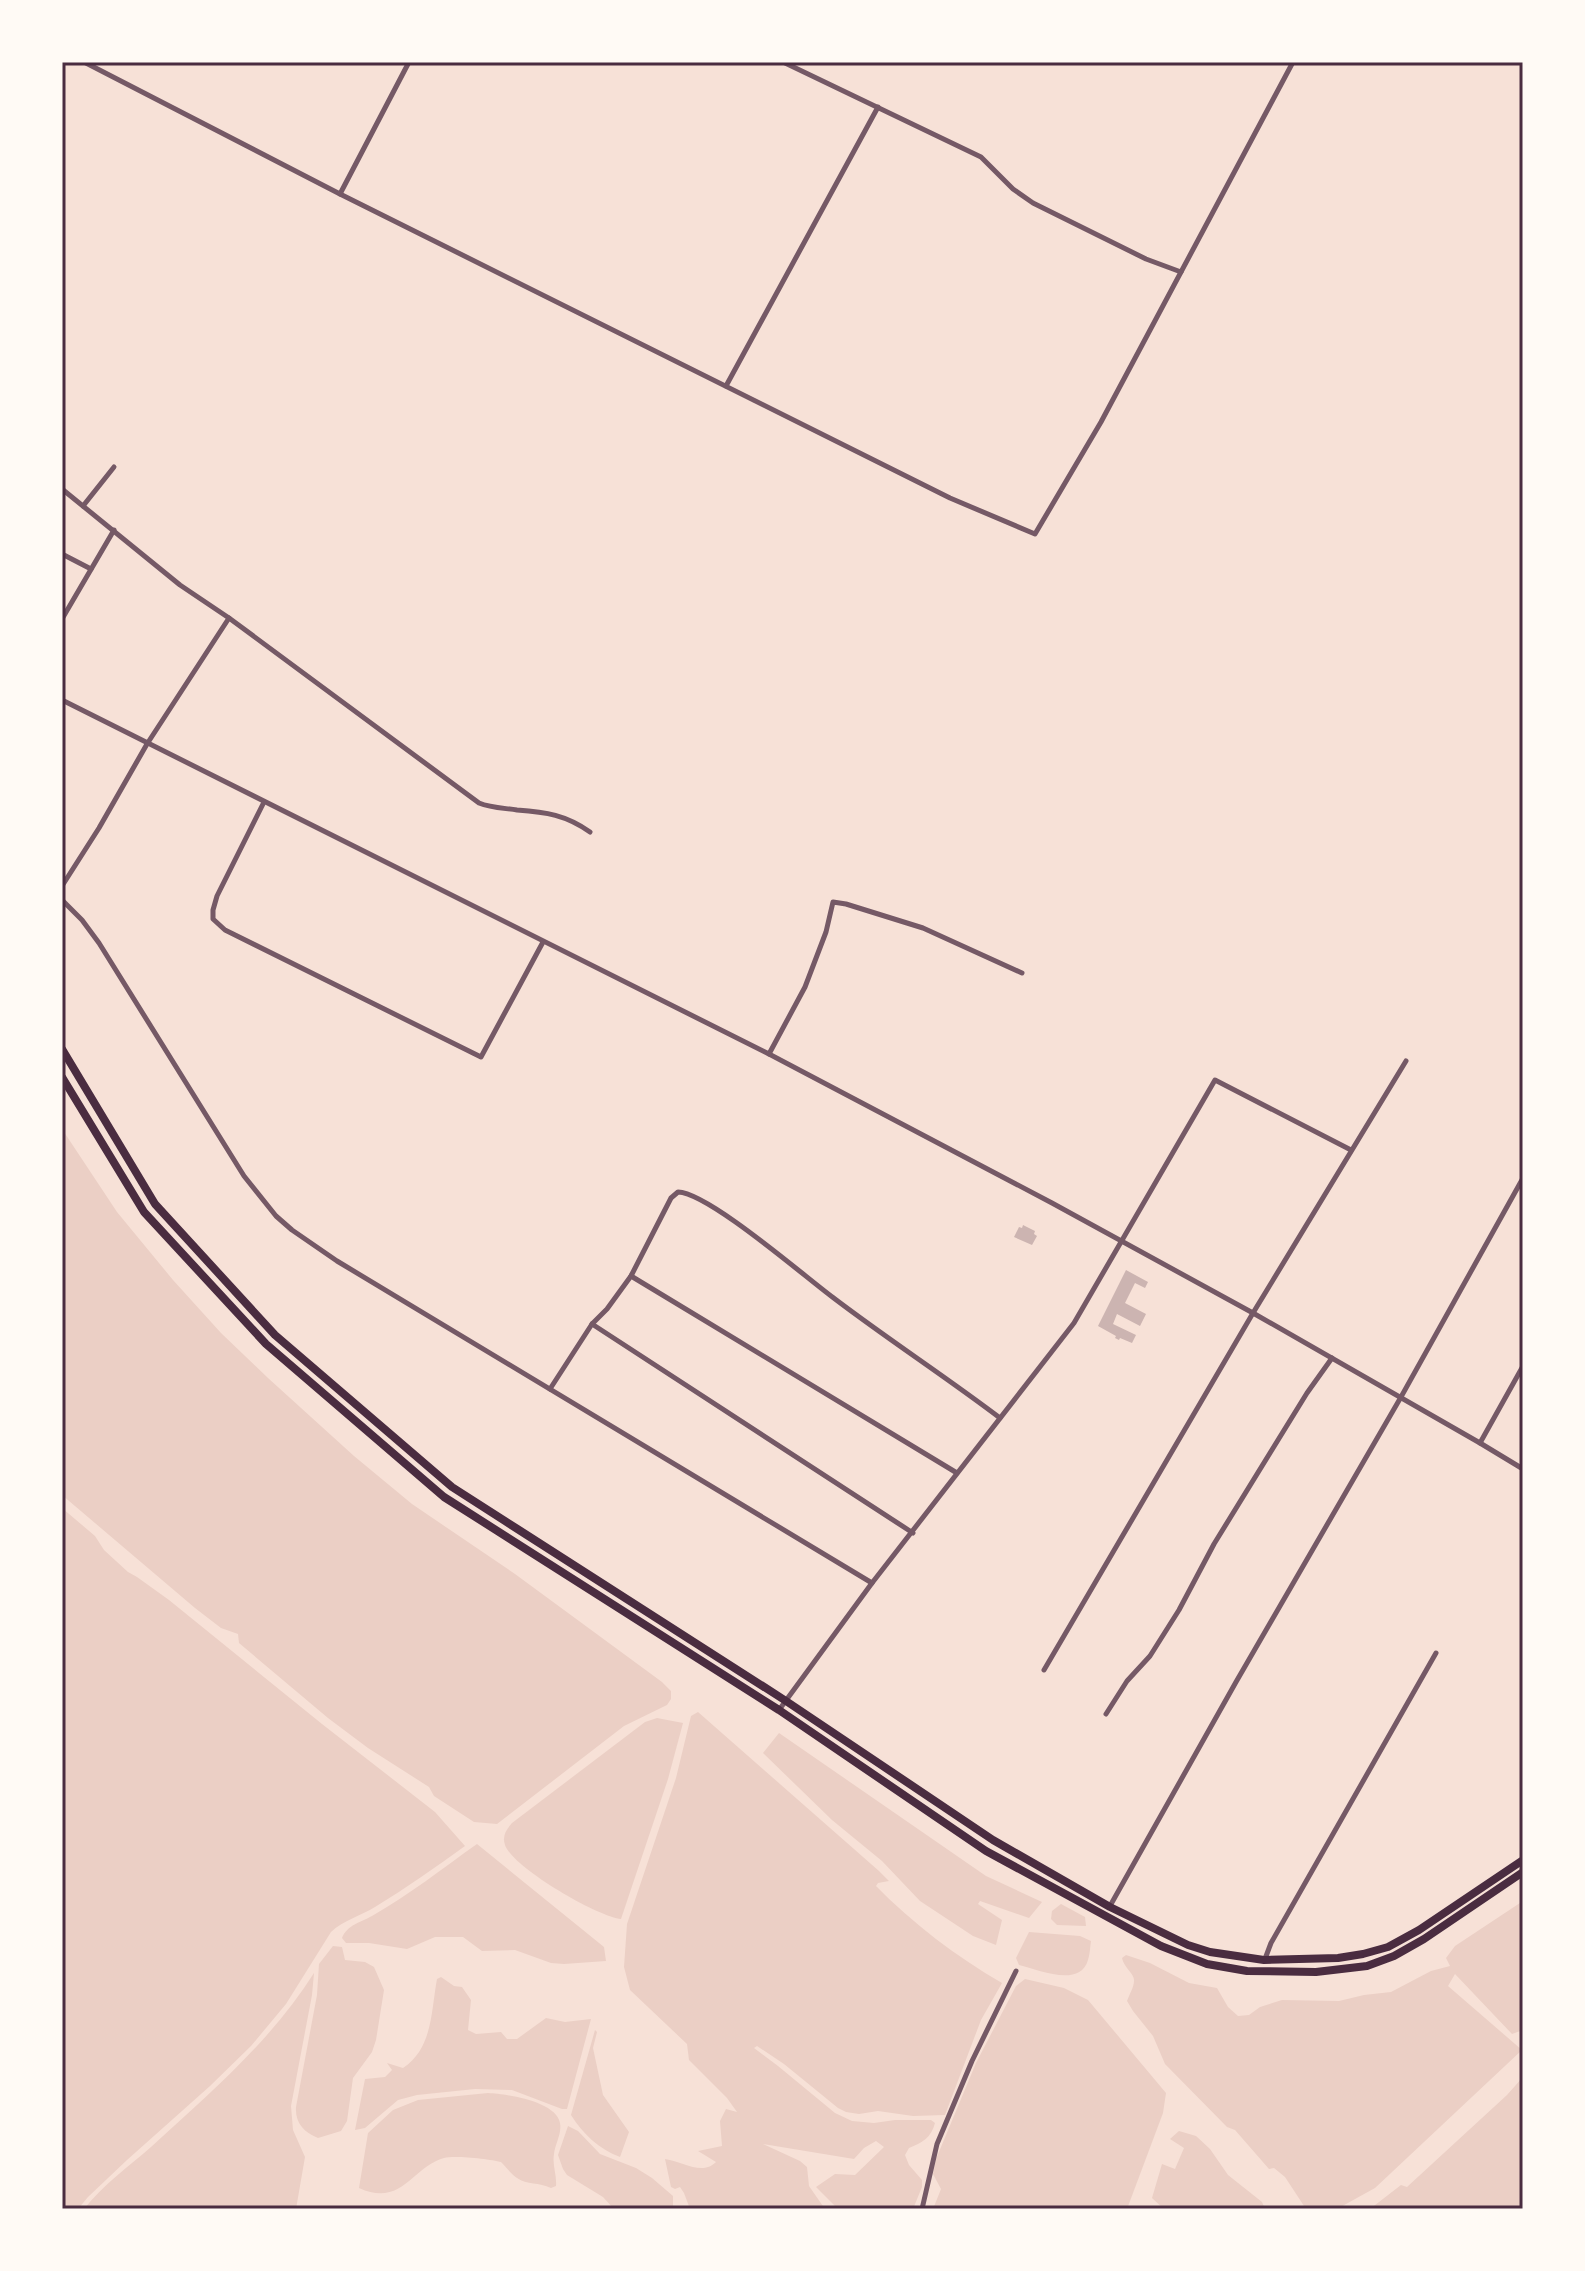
<svg xmlns="http://www.w3.org/2000/svg" width="1585" height="2271" viewBox="0 0 1585 2271" font-family="'DejaVu Sans',sans-serif">
<rect width="100%" height="100%" fill="#f7e1d7"/>
<g fill="#ebcfc5">
<path d="M62 1129 117 1212 173 1280 221 1333 268 1378 354 1456 412 1504 515 1574 662 1682 671 1691V1699L667 1705 624 1726 497 1824 474 1822 434 1796 429 1787 368 1748 328 1718 239 1643 238 1634 221 1628 195 1608 62 1495Z"/>
<path d="M62 1508 95 1536 104 1550 128 1572 137 1577 169 1600 322 1724 435 1812 465 1846C436 1867 406 1888 375 1907 360 1916 344 1920 331 1932L286 2004 251 2046 210 2086 127 2160 88 2197 78 2209H62Z"/>
<path d="M698 1712 879 1871 889 1881 878 1883 876 1886C912 1923 957 1957 1002 1983L981 2020 945 2115 913 2116 878 2111 859 2114 846 2112 838 2108 784 2064 757 2046 754 2048 778 2066 835 2113 852 2121 874 2123 895 2120H931L935 2123C931 2138 922 2143 909 2148L905 2155 909 2165 922 2180V2187L913 2209H838L816 2187 835 2174 855 2175 884 2147 876 2141 864 2148 854 2159 763 2144 800 2161 807 2167 809 2186 825 2209H690L684 2193 680 2187 675 2189 671 2187 665 2159C684 2162 702 2176 716 2162L698 2151 722 2146 720 2121 726 2109 737 2112 727 2098 689 2060 687 2044 630 1990 624 1967 627 1924 676 1778 691 1716Z"/>
<path d="M657 1718 683 1723 668 1779 621 1919C598 1917 513 1868 505 1845 502 1836 506 1830 512 1823L645 1722Z"/>
<path d="M779 1733 986 1876 1042 1902 1029 1918 980 1901 978 1904 1002 1920 996 1945 973 1936 920 1901 882 1861 832 1820 763 1753Z"/>
<path d="M477 1844 604 1947 606 1961 564 1964 551 1963 515 1950 482 1951 463 1937H435L407 1949 369 1943H346L342 1938C347 1925 361 1922 372 1916 409 1895 443 1868 477 1844Z"/>
<path d="M1523 1901V2030L1512 2034 1455 1974 1448 1986 1522 2050 1375 2188 1337 2209H1306L1285 2177 1274 2168 1269 2169 1235 2130 1227 2127 1165 2064 1153 2036 1133 2011 1127 2001C1129 1995 1134 1987 1134 1981 1135 1974 1124 1968 1122 1958L1126 1955 1150 1963 1189 1983 1217 1988 1228 2007 1238 2016 1249 2015 1260 2007 1282 2000 1339 2001 1364 1995 1391 1992 1431 1971 1450 1966 1446 1958 1455 1946Z"/>
<path d="M1061 1904 1085 1917 1086 1926 1057 1925 1051 1919 1052 1911Z"/>
<path d="M1029 1932 1080 1936 1091 1941C1090 1947 1090 1954 1088 1960 1080 1988 1039 1970 1019 1965L1016 1958Z"/>
<path d="M333 1946 342 1947 345 1960 365 1962 374 1967 384 1990 376 2040 372 2052 353 2078 347 2121 341 2131 318 2138C304 2132 295 2123 296 2107L317 1995 319 1964Z"/>
<path d="M314 1973 312 1995 291 2106 293 2130 305 2157 296 2209H84C103 2185 128 2167 151 2147 210 2093 271 2041 314 1973Z"/>
<path d="M441 1977 454 1986 462 1987 471 2000 468 2030 476 2034 501 2032 507 2039H517L546 2018 565 2022 591 2019 567 2109H562L512 2090 475 2089 417 2095 398 2100 365 2128 355 2130 365 2079 385 2077 392 2070 387 2063 403 2068C433 2048 431 2011 437 1979Z"/>
<path d="M1025 1979 1064 1988 1088 2000 1166 2093 1163 2113 1127 2209H933L941 2189 933 2174 936 2159 976 2063 1016 1986Z"/>
<path d="M595 2030 597 2032 593 2048 603 2095 629 2132 620 2157C599 2149 583 2134 571 2115Z"/>
<path d="M1523 2077V2209H1370L1401 2185 1407 2187 1507 2095Z"/>
<path d="M488 2093C506 2094 556 2101 560 2123 562 2134 555 2144 554 2154 552 2165 557 2175 556 2186L551 2188C539 2182 527 2185 517 2178 511 2174 506 2167 501 2162 490 2159 454 2155 444 2158 413 2166 402 2208 359 2188L368 2133 393 2110 418 2100Z"/>
<path d="M568 2126 578 2131 600 2154 636 2168 652 2178 673 2196V2209H614L603 2197 567 2175 563 2169 558 2155Z"/>
<path d="M1179 2131 1196 2136 1210 2149 1228 2175 1262 2202 1265 2209H1164L1152 2198 1162 2164 1175 2169 1184 2148 1170 2139Z"/>
</g>
<g fill="#ccb4b1">
<path d="M1023 1225 1035 1231 1034 1234 1037 1236 1032 1245 1014 1237 1019 1227 1022 1228Z"/>
<path d="M1126 1270 1148 1282 1145 1288 1135 1283 1125 1303 1146 1314 1140 1326 1117 1314 1113 1324 1136 1335 1132 1343 1120 1338 1119 1340 1115 1338 1116 1336 1098 1326Z"/>
</g>
<g fill="none" stroke-linecap="round" stroke-linejoin="round">
<g stroke="#755966" stroke-width="5">
<path d="M84 62 340 194 950 498 1035 534 1101 422 1293 62"/>
<path d="M783 62 981 157 1013 189 1033 203 1146 259 1181 272"/>
<path d="M340 194 409 62"/>
<path d="M726 386 878 107"/>
<path d="M62 489 180 585 229 618 479 803C491 808 504 808 517 810 546 812 566 815 590 832"/>
<path d="M83 506 114 467"/>
<path d="M62 554 91 569"/>
<path d="M62 619 114 530"/>
<path d="M62 700 769 1054 1052 1203 1253 1313 1480 1443 1523 1469"/>
<path d="M264 802 217 896 213 910V919L225 930 481 1057 543 942"/>
<path d="M62 886 99 828 147 744 229 618"/>
<path d="M62 900 82 920 99 943 244 1176 276 1216 292 1230 337 1261 872 1583"/>
<path d="M769 1054 805 987 826 932 833 902 846 904 923 928 1022 973"/>
<path d="M631 1276 957 1473"/>
<path d="M592 1324 913 1533"/>
<path d="M550 1389 592 1324 607 1309 631 1276 671 1198 678 1192C709 1193 805 1277 835 1299 889 1340 946 1377 1000 1418"/>
<path d="M1480 1443 1523 1366"/>
<path d="M1044 1670 1253 1313 1406 1061"/>
<path d="M779 1710 872 1583 1074 1323 1215 1080 1351 1150"/>
<path d="M1106 1714 1127 1681 1150 1656 1179 1610 1214 1544 1307 1393 1332 1358"/>
<path d="M1110 1906 1236 1682 1401 1397 1523 1178"/>
<path d="M1265 1959 1271 1943 1436 1653"/>
<path d="M922 2209 937 2144 972 2061 1016 1971"/>
</g>
<g stroke="#4a2c40" stroke-width="8">
<path d="M62 1049 155 1204 275 1335 452 1487 786 1701 993 1840 1110 1907 1188 1945 1210 1952 1264 1960 1338 1958 1363 1954 1388 1947 1419 1930 1523 1860"/>
<path d="M62 1077 144 1212 266 1344 444 1497 779 1710 986 1851 1161 1946 1207 1964 1247 1971 1316 1972 1367 1966 1394 1956 1424 1939 1523 1872"/>
</g>
</g>
<rect width="1585" height="2271" fill="none" stroke="#fffaf5" stroke-width="128"/>
<rect x="64" y="64" width="1457" height="2143" fill="none" stroke="#4a2c40" stroke-width="3"/>
</svg>
